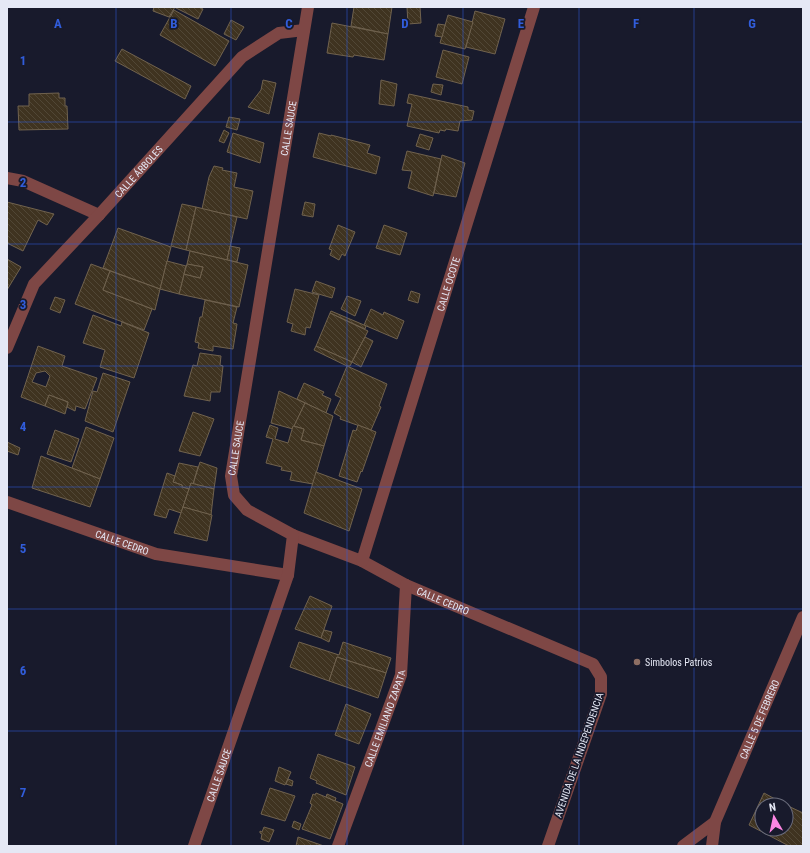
<svg xmlns="http://www.w3.org/2000/svg" width="810" height="853" viewBox="0 0 810 853" font-family="'Roboto Condensed',sans-serif">
<defs>
<pattern id="building-back-hatch" width="6" height="6" patternUnits="userSpaceOnUse"><rect width="6" height="6" fill="#3f3320"/><path d="M-1 5l2 2M0 0l6 6M5-1l2 2" fill="none" stroke="#514736"/></pattern>
</defs>
<rect width="100%" height="100%" fill="#181a2c"/>
<g fill="url(#building-back-hatch)" stroke="#70624e" fill-rule="evenodd">
<path d="M154 7H175L169 17 153 11Z"/>
<path d="M174 7H199L203 9 198 19Z"/>
<path d="M354 7H392L388 34 351 26Z"/>
<path d="M407 7H420L421 23 408 24Z"/>
<path d="M174 10 229 41 215 66 160 35Z"/>
<path d="M475 11 505 19 495 54 466 47Z"/>
<path d="M448 15 473 22 465 49 440 43Z"/>
<path d="M231 20 244 27 236 40 224 34Z"/>
<path d="M332 23 388 34 384 60 354 55 353 57 327 53Z"/>
<path d="M438 24 445 25 442 37 435 36Z"/>
<path d="M122 49 191 86 185 99 115 61Z"/>
<path d="M443 50 469 57 462 84 436 77Z"/>
<path d="M263 80 276 83 269 114 248 107 261 90Z"/>
<path d="M381 80 397 84 394 106 379 104Z"/>
<path d="M433 84 443 85 441 95 431 92Z"/>
<path d="M59 93V98H65V106H67L68 129 19 130 18 106H29V94Z"/>
<path d="M409 94 468 107V110L474 111 472 120 460 121 458 131 446 129 445 131 440 130 439 133 407 126 412 104 407 103Z"/>
<path d="M229 117 240 119 237 130 226 127Z"/>
<path d="M224 130 229 133 224 143 219 141Z"/>
<path d="M233 133 264 143 260 163 227 152Z"/>
<path d="M319 133 331 136V135L370 145 367 153 380 157 376 174 313 157Z"/>
<path d="M420 134 433 138 429 150 416 146Z"/>
<path d="M407 151 441 159 433 196 408 188 412 171 402 170Z"/>
<path d="M442 155 465 163 456 197 434 193Z"/>
<path d="M214 166 223 168 222 170 237 173 234 187 253 191 247 219 202 209 209 177Z"/>
<path d="M7 202 54 214 47 225 38 220 23 251 7 243Z"/>
<path d="M305 202 315 204 313 217 302 215Z"/>
<path d="M182 204 196 207 186 250 171 246Z"/>
<path d="M196 207 237 217 227 260 186 250Z"/>
<path d="M338 225 355 232 345 256 342 254 339 260 330 255 332 250 329 249Z"/>
<path d="M384 225 407 233 400 255 376 248Z"/>
<path d="M118 228 171 247 160 289 103 268Z"/>
<path d="M230 246 240 248 237 262 227 260Z"/>
<path d="M190 251 248 265 239 307 179 294 184 274 200 278 203 267 187 264Z"/>
<path d="M7 259 21 267 7 290Z"/>
<path d="M167 261 186 266 179 294 160 289Z"/>
<path d="M91 264 110 271 103 290 152 309 144 330 75 304Z"/>
<path d="M187 264 203 267 200 278 184 274Z"/>
<path d="M110 271 160 289 155 310 103 290Z"/>
<path d="M316 281 335 288 332 298 312 292Z"/>
<path d="M295 289 319 295 310 328 306 327 305 335 291 331 293 324 287 322Z"/>
<path d="M411 291 420 294 418 303 408 300Z"/>
<path d="M347 296 361 301 355 316 341 309Z"/>
<path d="M55 297 65 300 60 313 50 309Z"/>
<path d="M205 300 237 307 233 323 237 324 233 349 213 346V351L198 348 199 343 195 342 200 317H202Z"/>
<path d="M371 309 383 315 384 312 404 321 397 339 364 325Z"/>
<path d="M331 311 364 325 366 326 365 329 330 313Z"/>
<path d="M330 313 368 331 352 362 316 346Z"/>
<path d="M93 315 121 326 122 322 149 333 134 378 100 367 105 350 83 343Z"/>
<path d="M365 337 373 341 361 367 352 362Z"/>
<path d="M38 346 65 356 62 366 97 378 85 409 76 406 75 411 67 407 68 402 49 395 45 406 21 397ZM45 371 50 376 46 387 32 382 36 373Z"/>
<path d="M316 346 352 362 350 366H347L314 350Z"/>
<path d="M200 353 221 356 220 365 223 366 220 392H211L210 401 184 396 193 365 197 366Z"/>
<path d="M347 366 387 384 379 406 381 407 371 430 340 419 341 417 334 413 341 398 335 395Z"/>
<path d="M103 373 130 382 113 432 85 421 93 391 97 392Z"/>
<path d="M304 383 324 392 322 395 331 399 326 413 297 399Z"/>
<path d="M279 391 305 403 293 429 271 423Z"/>
<path d="M49 395 68 402 65 414 45 406Z"/>
<path d="M305 403 333 416 324 446 301 440 304 429 294 426Z"/>
<path d="M193 412 214 419 200 456 179 451Z"/>
<path d="M270 425 278 428 275 439 288 443 293 426 304 429 301 440 324 446 313 484 290 480 292 472 281 470 282 467 266 463 273 439 266 437Z"/>
<path d="M358 425 376 432 362 472 361 471 357 482 339 476 353 430 356 431Z"/>
<path d="M86 427 114 438 100 479 72 468Z"/>
<path d="M55 430 79 439 71 462 47 454Z"/>
<path d="M7 442 20 448 18 455 7 451Z"/>
<path d="M41 456 100 479 90 507 32 488Z"/>
<path d="M200 462 217 468 214 489 193 484Z"/>
<path d="M179 463 198 467 193 484 191 483 189 489 182 487V485L173 482Z"/>
<path d="M316 472 362 489 349 531 304 513Z"/>
<path d="M167 473 175 476 173 482 182 485V487L189 489 181 513 169 509 166 518 154 515Z"/>
<path d="M191 483 214 489 211 515 183 507Z"/>
<path d="M183 507 212 515 207 541 174 533Z"/>
<path d="M310 596 332 606 321 638 295 629Z"/>
<path d="M324 630 332 632 329 642 321 638Z"/>
<path d="M299 642 339 655 343 642 391 658 386 673 337 657 329 681 290 667Z"/>
<path d="M337 657 386 673 378 698 329 681Z"/>
<path d="M346 704 371 714 359 744 335 735Z"/>
<path d="M318 754 355 767 346 795 316 783 317 781 310 778Z"/>
<path d="M279 767 291 772 285 785 275 781Z"/>
<path d="M288 779 293 781 292 786 286 784Z"/>
<path d="M270 788 295 796 285 821 261 814Z"/>
<path d="M316 793 343 804 330 839 302 829 312 805 310 803 313 794 315 795Z"/>
<path d="M764 793 786 805H762V829H773L770 836 749 825Z"/>
<path d="M327 794 336 798 335 801 326 797Z"/>
<path d="M786 805 803 813V846H789L770 836 773 829H786Z"/>
<path d="M294 821 301 824 299 830 292 827Z"/>
<path d="M264 827 274 830 269 842 261 839 262 834 260 833V831L262 832Z"/>
<path d="M298 837 324 846H296Z"/>
</g>
<g fill="none" stroke-linecap="round" stroke-linejoin="round">
<g stroke="#7e4745" stroke-width="12">
<path d="M7 178 23 181 99 215"/>
<path id="s1" d="M7 348 34 284 99 215 242 57 279 33 304 30"/>
<path id="s2" d="M7 502 156 554 288 575"/>
<path id="s3" d="M293 535 362 561 406 585 593 664 601 677V694L548 846"/>
<path id="s4" d="M362 561 534 7"/>
<path id="s5" d="M194 846 288 575 293 535 247 510 234 495 231 476 308 7"/>
<path id="s6" d="M338 846 401 675 406 585"/>
<path d="M683 846 715 822"/>
<path id="s7" d="M712 846 715 822 803 617"/>
</g>
</g>
<path fill="none" stroke="#315ddb" stroke-width="1" stroke-opacity="0.55" d="M116 7V846M231 7V846M347 7V846M463 7V846M579 7V846M694 7V846M7 122H803M7 244H803M7 366H803M7 487H803M7 609H803M7 731H803"/>
<circle fill="#8d6e63" stroke="#181a2c" stroke-width="1.5" cx="637" cy="662" r="4"/>
<g text-anchor="middle" dominant-baseline="central" stroke-width="3.5" stroke-linejoin="round" paint-order="stroke">
<g font-size="10" fill="#e5e8f5" stroke="#181a2c">
<text stroke="none"><textPath href="#s5" startOffset="771">CALLE SAUCE</textPath></text>
<text stroke="none"><textPath href="#s1" startOffset="223">CALLE ÁRBOLES</textPath></text>
<text stroke="none"><textPath href="#s4" startOffset="290">CALLE OCOTE</textPath></text>
<text stroke="none"><textPath href="#s5" startOffset="447">CALLE SAUCE</textPath></text>
<text stroke="none"><textPath href="#s2" startOffset="122">CALLE CEDRO</textPath></text>
<text stroke="none"><textPath href="#s3" startOffset="164">CALLE CEDRO</textPath></text>
<text stroke="none"><textPath href="#s6" startOffset="136">CALLE EMILIANO ZAPATA</textPath></text>
<text stroke="none"><textPath href="#s7" startOffset="136">CALLE 5 DE FEBRERO</textPath></text>
<text transform="translate(579 755) rotate(-71)">AVENIDA DE LA INDEPENDENCIA</text>
<text stroke="none"><textPath href="#s5" startOffset="75">CALLE SAUCE</textPath></text>
</g>
<g font-size="10" fill="#e5e8f5" stroke="#181a2c" text-anchor="start">
<text x="645" y="662">Simbolos Patrios</text>
</g>
</g>
<g font-size="13" text-anchor="middle" font-weight="bold" fill="#315ddb" stroke="#181a2c" stroke-width="3.5" stroke-linejoin="round" paint-order="stroke">
<text x="58" y="28">A</text>
<text x="174" y="28">B</text>
<text x="289" y="28">C</text>
<text x="405" y="28">D</text>
<text x="521" y="28">E</text>
<text x="636" y="28">F</text>
<text x="752" y="28">G</text>
<text x="23" y="65">1</text>
<text x="23" y="187">2</text>
<text x="23" y="309">3</text>
<text x="23" y="431">4</text>
<text x="23" y="553">5</text>
<text x="23" y="675">6</text>
<text x="23" y="797">7</text>
</g>
<rect width="810" height="853" fill="none" stroke="#e5e8f5" stroke-width="16"/>
<g transform="translate(774 817) rotate(351)"><circle r="19" fill="#181a2c" stroke="#6a6c7c"/>
<path d="M0-3L7 15L0 10L-7 15Z" fill="#fd86e3"/>
<text y="-6" font-size="11" font-weight="bold" text-anchor="middle" fill="#e5e8f5">N</text>
</g>
</svg>
